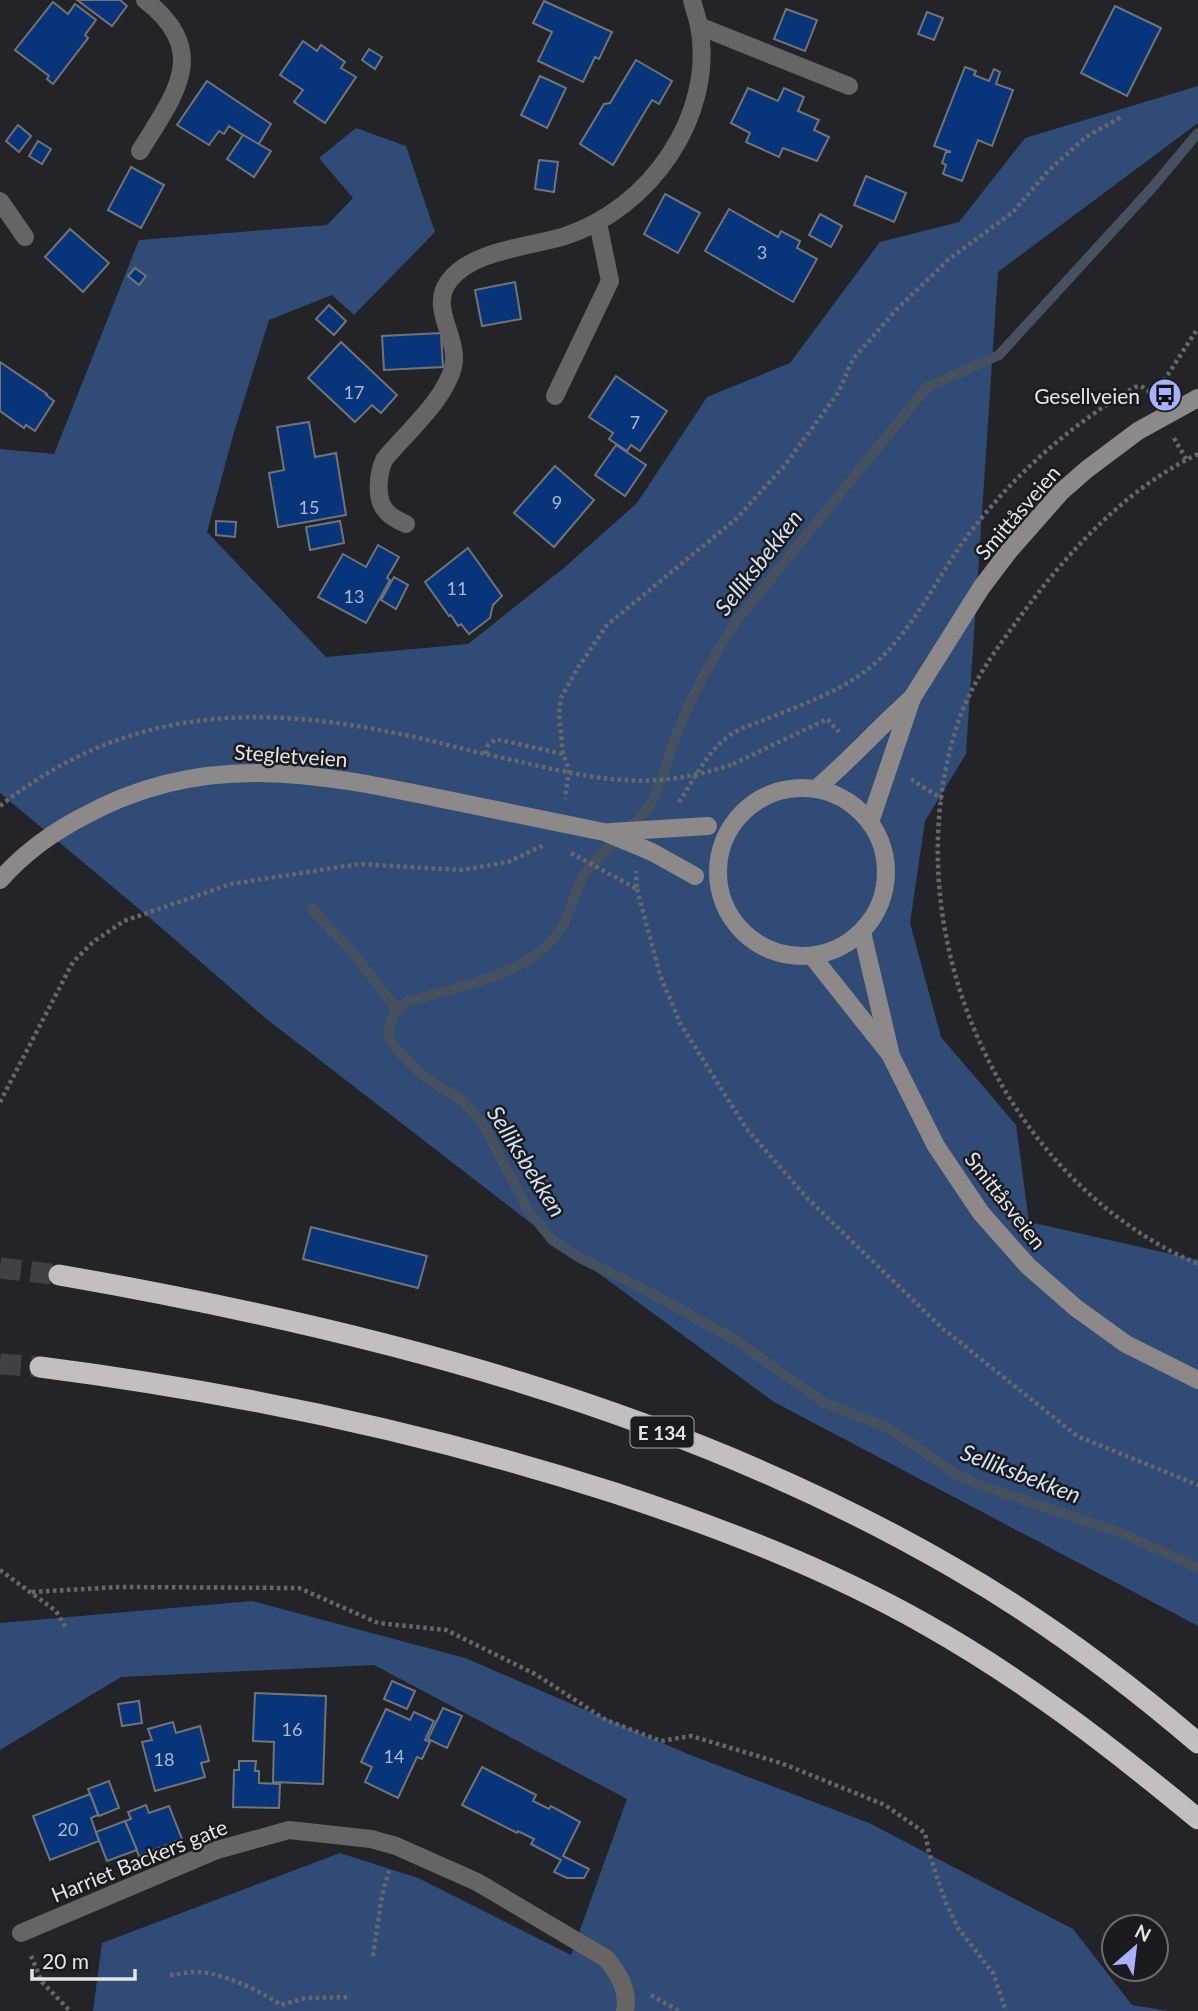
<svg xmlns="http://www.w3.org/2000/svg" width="1198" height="2011" viewBox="0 0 1198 2011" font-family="Lato,sans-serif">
<rect width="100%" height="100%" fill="#222427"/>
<g fill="#304b76">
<path d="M1198 86V123L998 272 966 754 925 821 910 923 941 1037 1016 1125 1029 1222 1198 1260V1626L774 1402 545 1234 264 1017 157 924 0 793V449L54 454 139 240 327 225 353 198 319 158 356 128 406 146 435 232 354 315 332 295 269 320 234 432 207 532 326 657 468 644 565 567 637 503 707 397 790 363 880 242 959 222 1025 138Z"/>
<path d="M252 1601 465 1658 688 1754 869 1823 1073 1929 1132 2005 1168 2011H93L102 1943 340 1853 418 1878 571 1955 627 1799 374 1665 121 1677 0 1750V1623Z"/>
</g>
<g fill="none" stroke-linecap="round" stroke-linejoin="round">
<g stroke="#465160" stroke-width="10">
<path d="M1198 133 1151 189 999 355 927 387 734 624C712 658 693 694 677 732 669 753 664 777 654 797 639 828 606 844 586 872 576 887 572 908 563 925 536 974 458 987 409 1001 394 1009 390 1019 388 1037L398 1051 422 1075 463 1101 483 1124 528 1210 552 1240 580 1258 641 1288 734 1339 823 1402 886 1427 918 1447 955 1474 985 1487 1124 1534 1198 1568"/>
<path d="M312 909 350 949 396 1008"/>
</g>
</g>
<g fill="#083579" stroke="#717377" stroke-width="2">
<path d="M77 0H120L127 6 112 26Z"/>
<path d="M544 1 612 32 599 59 595 57 583 82 538 61 552 32 533 23Z"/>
<path d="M53 2 68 14 75 4 96 20 85 35 88 38 53 84 47 79 49 76 15 50Z"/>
<path d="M1115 6 1161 28 1127 96 1081 73Z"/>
<path d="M786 9 817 20 805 51 774 39Z"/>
<path d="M927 12 943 18 934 40 918 34Z"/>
<path d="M303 41 317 51 321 45 345 62 341 68 356 77 325 123 294 102 303 90 280 75Z"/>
<path d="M369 49 382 57 375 69 362 60Z"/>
<path d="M636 60 672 81 659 104 652 100 613 165 580 144 604 104 610 103Z"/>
<path d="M965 67 976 71 974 75 989 81 994 69 1000 72 996 84 1013 90 992 146 978 140 962 181 943 174 946 165 942 163 946 152H951L934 146Z"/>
<path d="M540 76 566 88 547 128 521 115Z"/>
<path d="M207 81 271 124 258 145 229 126 224 134 219 131 209 145 177 125Z"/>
<path d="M748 88 778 101 784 88 804 97 798 111 819 120 814 130 829 137 817 161 783 148 779 157 746 142 750 133 731 123Z"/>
<path d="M18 125 31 136 19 152 6 141Z"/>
<path d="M243 135 271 151 254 177 227 159Z"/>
<path d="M38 141 51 149 42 164 29 156Z"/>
<path d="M539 160 558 162 554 192 535 189Z"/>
<path d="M131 167 164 185 141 228 108 210Z"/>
<path d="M866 176 906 193 894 222 854 205Z"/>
<path d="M665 194 700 213 678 253 644 234Z"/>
<path d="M729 209 778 237 781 231 800 241 797 248 817 259 793 302 705 251Z"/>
<path d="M820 214 842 226 831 247 809 235Z"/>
<path d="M70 229 109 263 83 292 45 257Z"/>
<path d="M135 268 146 276 139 285 128 276Z"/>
<path d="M515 282 521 319 482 326 475 290Z"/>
<path d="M329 305 346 321 334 335 316 319Z"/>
<path d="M441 333 443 367 384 370 382 336Z"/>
<path d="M341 342 397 395 381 413 372 405 355 422 308 378Z"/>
<path d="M0 362 47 394 46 395 54 401 35 431 26 425 24 428 0 411Z"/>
<path d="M616 376 667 411 640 451 631 445 627 451 609 439 613 433 589 417Z"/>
<path d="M309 422 315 457 336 453 346 515 278 527 269 473 284 470 277 427Z"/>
<path d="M616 445 646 465 625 496 595 475Z"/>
<path d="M555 466 594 500 554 547 514 513Z"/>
<path d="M216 521 236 522 235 537 216 535Z"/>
<path d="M340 521 344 543 310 550 306 527Z"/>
<path d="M378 545 399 557 387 578 390 580 366 623 318 597 343 554 366 567Z"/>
<path d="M468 548 502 596 493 605 490 618 469 634 461 624 458 626 451 615 449 616 425 582Z"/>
<path d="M394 577 408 585 396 609 381 600Z"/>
<path d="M311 1227 427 1256 418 1288 303 1259Z"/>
<path d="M392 1681 415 1691 407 1709 384 1699Z"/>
<path d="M255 1693 326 1696 323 1784 273 1782 274 1742 253 1741Z"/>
<path d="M139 1701 142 1723 122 1726 118 1704Z"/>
<path d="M443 1708 462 1716 447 1748 428 1739Z"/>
<path d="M386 1709 410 1720 414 1712 434 1721 425 1740 430 1742 422 1759 417 1757 398 1798 365 1782 372 1767 361 1762Z"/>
<path d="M173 1722 176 1733 200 1726 209 1761 201 1763 205 1777 155 1791 142 1742 152 1740 148 1729Z"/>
<path d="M239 1761H256L255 1771H259V1783L280 1784 279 1808 233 1807 234 1770H239Z"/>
<path d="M482 1767 536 1795 533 1801 549 1809 551 1806 580 1822 563 1856 589 1869 584 1878H567L554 1872 561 1860 531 1844 534 1839 518 1831 517 1833 462 1805Z"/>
<path d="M109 1781 119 1808 99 1816 88 1789Z"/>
<path d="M90 1794 98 1815 91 1818 99 1841 50 1860 33 1816Z"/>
<path d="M146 1805 149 1813 169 1806 182 1839 139 1856 125 1821 131 1819 128 1812Z"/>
<path d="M125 1821 137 1850 107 1861 96 1832Z"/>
</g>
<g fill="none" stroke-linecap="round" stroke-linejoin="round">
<g stroke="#3f4144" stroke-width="21" stroke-dasharray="21 10" stroke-linecap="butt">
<path d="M0 1268 59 1275"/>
<path d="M0 1364 40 1367"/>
</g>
<g stroke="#65676a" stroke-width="4.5" stroke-dasharray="3.5 3.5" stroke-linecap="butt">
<path d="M1154 391 1165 379 1198 328"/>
<path d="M1174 438 1186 459"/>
<path d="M1198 454C1123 490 1065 555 1017 621 995 651 973 681 960 717 888 922 997 1178 1198 1264"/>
<path d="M486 754 488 745 496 739 563 754 569 770 565 799"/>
<path d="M563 754 559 715 561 698 577 669 607 625 737 518 785 465 838 393 853 359 896 310 948 260 1013 212 1048 171 1086 137 1121 117"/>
<path d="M733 764 827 719 839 732"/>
<path d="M911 779 942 799"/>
<path d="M679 802C693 781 706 754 726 738 738 728 755 724 769 718 801 705 836 693 864 672 908 640 932 586 963 542 1009 479 1067 427 1135 387L1141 386 1151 393"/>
<path d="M0 806C122 710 248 703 395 733 428 739 461 749 494 756"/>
<path d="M571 853 637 889 636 871"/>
<path d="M637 889 660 975 680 1023 746 1128 807 1198 942 1328 1077 1436 1198 1485"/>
<path d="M0 1102 73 962 93 942 124 921 231 884 359 864 462 870 508 862 544 845"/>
<path d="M0 1570 56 1611 66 1628"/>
<path d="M32 1592 119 1587 299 1588 378 1623 446 1630 535 1674 606 1720 661 1741 691 1736 781 1763 885 1805 925 1833 929 1853 945 1901 958 1928 993 1973 1006 2011"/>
<path d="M31 1956 42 1982 70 2011"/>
<path d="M373 1956 382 1895 389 1871"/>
<path d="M170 1975C179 1974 189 1972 198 1972 223 1973 261 1991 281 2005L306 1998 351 1997"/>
<path d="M651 1995 679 2011"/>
</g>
<g stroke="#676464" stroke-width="18">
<path d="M699 26 849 86"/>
<path d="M140 151C174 95 212 52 145 0"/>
<path d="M0 201 25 237"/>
</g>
<g stroke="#676464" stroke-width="18">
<path d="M555 396 610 281 598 223"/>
<path d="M406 524C399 521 391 517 386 511 375 499 378 474 384 460 405 434 445 400 453 367 460 338 428 308 449 281 472 250 530 247 565 236 649 209 716 116 699 25 697 17 694 8 692 0"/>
<path d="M21 1933 217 1850 289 1830 371 1839 396 1846 477 1882 607 1959C619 1975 629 1990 625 2011"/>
</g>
<g stroke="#8d8988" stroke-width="18">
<circle cx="802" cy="872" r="84"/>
<path d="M816 789C850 760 879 727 912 698"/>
<path d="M870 822 912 698 981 588 1009 551 1061 492 1086 470 1138 431 1198 398"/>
<path d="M0 880C23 854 53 832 84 816 212 745 333 777 467 804"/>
<path d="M862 932 891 1056 936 1146 981 1213 1028 1266 1076 1308 1126 1344 1198 1380"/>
<path d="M812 956 889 1053"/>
</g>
<g stroke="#c4bebe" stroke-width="21">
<path d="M59 1275C369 1329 680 1409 954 1568 1041 1618 1122 1678 1198 1743"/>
<path d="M40 1367C234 1392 429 1433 615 1493 721 1528 828 1569 925 1624 1023 1679 1111 1747 1198 1819"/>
</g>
<path stroke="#65676a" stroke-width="4.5" stroke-dasharray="3.5 3.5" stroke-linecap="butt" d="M494 756C583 775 642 796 733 764"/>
<g stroke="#8d8988" stroke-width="18">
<path d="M467 804 604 832 652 852 695 876"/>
<path d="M610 832 708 826"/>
</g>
</g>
<defs>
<symbol id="bus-disc" viewBox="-11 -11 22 22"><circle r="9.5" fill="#a9b0fc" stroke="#191b1e"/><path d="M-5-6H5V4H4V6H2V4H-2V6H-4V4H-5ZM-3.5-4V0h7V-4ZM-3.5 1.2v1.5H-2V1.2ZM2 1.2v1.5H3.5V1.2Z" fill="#111"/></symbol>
</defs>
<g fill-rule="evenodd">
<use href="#bus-disc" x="1146" y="376" width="38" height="38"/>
</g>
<g text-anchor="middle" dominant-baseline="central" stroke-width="5" stroke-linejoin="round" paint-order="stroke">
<g font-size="18" fill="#acb9cc">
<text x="762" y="252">3</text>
<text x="354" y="392">17</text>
<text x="635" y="422">7</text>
<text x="557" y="502">9</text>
<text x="309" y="507">15</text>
<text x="457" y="588">11</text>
<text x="354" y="596">13</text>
<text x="292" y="1729">16</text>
<text x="394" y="1756">14</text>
<text x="164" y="1759">18</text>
<text x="68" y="1829">20</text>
</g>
<rect fill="#191b1e" stroke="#a6a8ab" stroke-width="2" x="630.5" y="1416.5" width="63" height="31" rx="5"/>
<g font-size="19" font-weight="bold" fill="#e3e5e7">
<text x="662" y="1432">E 134</text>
</g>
<g font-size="21" fill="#e3e5e7" stroke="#191b1e" text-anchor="end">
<text x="1140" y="395">Gesellveien</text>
</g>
<g font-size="21" fill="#e3e5e7" stroke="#191b1e">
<text transform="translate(1017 512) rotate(-49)">Smittåsveien</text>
<text transform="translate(291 755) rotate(4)">Stegletveien</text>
<text transform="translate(1006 1200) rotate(52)">Smittåsveien</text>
<text transform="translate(139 1860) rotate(-22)">Harriet Backers gate</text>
</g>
<g font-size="23" font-style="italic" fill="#d2e1f5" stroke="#191b1e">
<text transform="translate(758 562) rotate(-52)">Selliksbekken</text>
<text transform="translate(527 1161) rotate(58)">Selliksbekken</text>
<text transform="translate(1021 1473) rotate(21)">Selliksbekken</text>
</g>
</g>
<g transform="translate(1135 1948) rotate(28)"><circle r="33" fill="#191b1e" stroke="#6a6c6e" stroke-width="2"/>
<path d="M0-5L12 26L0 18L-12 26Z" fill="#a9b0fc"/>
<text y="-10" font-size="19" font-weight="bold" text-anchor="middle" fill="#e3e5e7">N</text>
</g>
<path d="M32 1969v10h103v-10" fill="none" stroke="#e3e5e7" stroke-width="3.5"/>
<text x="42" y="1969" font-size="21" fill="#e3e5e7" stroke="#191b1e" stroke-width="5" paint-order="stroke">20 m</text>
</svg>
